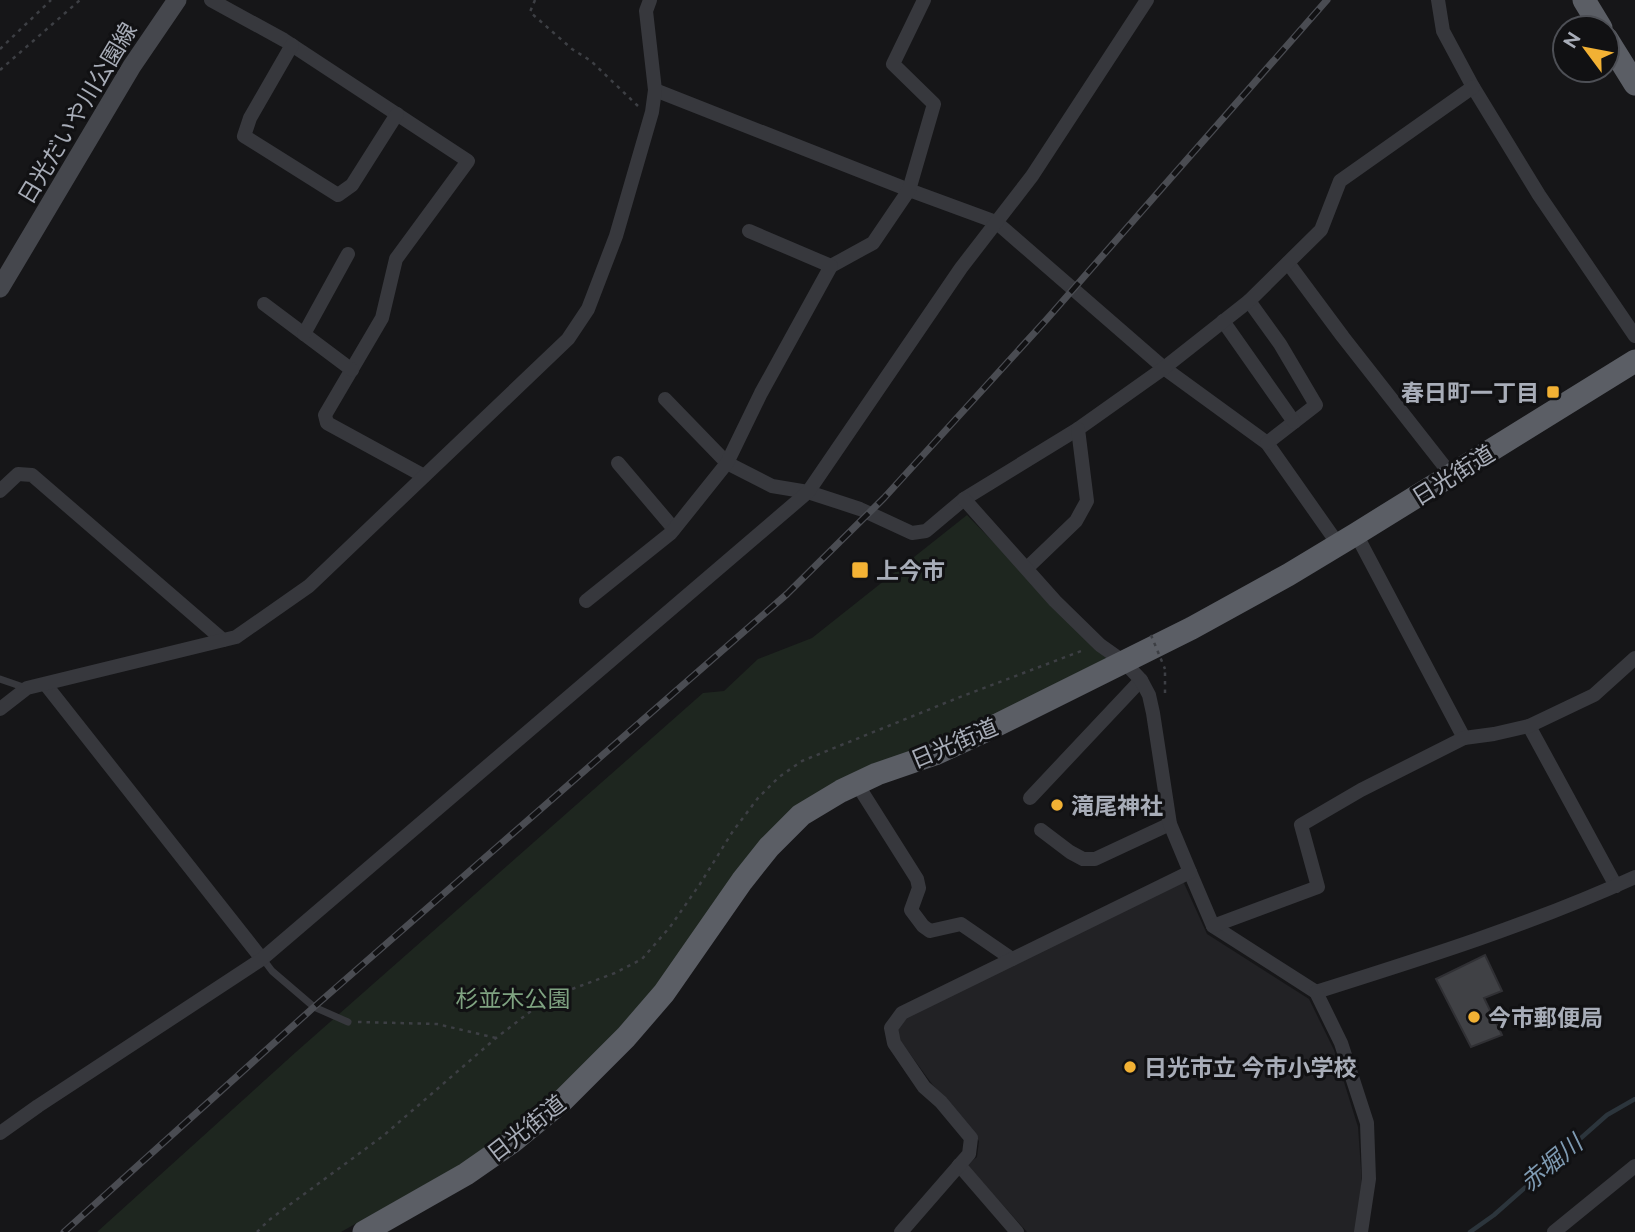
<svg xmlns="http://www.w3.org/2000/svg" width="1635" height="1232" viewBox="0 0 1635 1232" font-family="Raleway,'Noto Sans JP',sans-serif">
<rect width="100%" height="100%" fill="#161618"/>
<path fill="#222225" d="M1183 881 1207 934 1309 999 1334 1050 1358 1127 1362 1183 1355 1232H1027L967 1165 977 1157 979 1141 932 1084 899 1039 897 1031 907 1014Z"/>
<path fill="#1e261f" d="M967 515 1090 641 1114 661 804 807 662 991 506 1139 341 1232H97L296 1052 703 693 724 691 758 659 812 638Z"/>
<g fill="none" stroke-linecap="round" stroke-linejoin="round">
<path stroke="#2c353c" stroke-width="4.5" d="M1470 1232 1494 1215 1607 1115 1635 1099"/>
</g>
<path fill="#404145" stroke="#303034" stroke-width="2" d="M1485 955 1502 991 1484 998 1502 1035 1471 1047 1436 979Z"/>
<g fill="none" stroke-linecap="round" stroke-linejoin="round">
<g stroke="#3d3f44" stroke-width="2.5" stroke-dasharray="3.5 5" stroke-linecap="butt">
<path d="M535 0 530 12 572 49 591 61 639 107"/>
<path d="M0 49 51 0"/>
<path d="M0 70 80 0"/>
<path d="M1165 693V669"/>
<path d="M358 1022 437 1024 496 1038"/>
<path d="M257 1232 269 1220 383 1136 496 1038 548 998 615 973 642 959 670 927 700 884 733 831 758 798 779 777 802 761 955 699 1084 650"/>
</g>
<g stroke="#37383d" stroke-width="7">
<path d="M0 679 26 688"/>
<path d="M263 959 272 971 314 1007 348 1022"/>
</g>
<g stroke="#37383d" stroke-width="14">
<path d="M211 0 284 40 468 161 396 259 382 318 325 415 327 423 424 476"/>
<path d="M1438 0 1443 31 1473 87 1539 195 1635 336"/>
<path d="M292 45 250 118 244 136 338 195 352 185 397 114"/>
<path d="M655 90 909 190 996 222 1164 368 1267 443 1338 544"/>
<path d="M1288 263 1343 337 1452 476"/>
<path d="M831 266 873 243 909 190 934 104 893 64 924 0"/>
<path d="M1249 301 1280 344 1316 405 1267 443"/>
<path d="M264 304 352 370"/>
<path d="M1223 321 1294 422"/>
<path d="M304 334 348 254"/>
<path d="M665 399 727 463 772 486 808 492 860 509 912 533 926 531 964 499 1078 429 1164 368 1249 301 1321 230 1340 181 1473 87"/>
<path d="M618 463 674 529"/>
<path d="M0 491 18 474 32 475 223 640"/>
<path d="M1356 534 1464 738"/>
<path d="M1027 568 1076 521 1087 501 1078 429"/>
<path d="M586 601 671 533 727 463 761 393 831 266 749 231"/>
<path d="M46 685 262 959"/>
<path d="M0 709 27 688 236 637 309 586 568 339 588 309 616 236 652 112 655 90 646 11 650 0"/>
<path d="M1529 726 1616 886"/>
<path d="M857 784 917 879 919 888 911 910 923 926 930 931 961 924 1012 959"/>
<path d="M1030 798 1141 680"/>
<path d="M1041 830 1070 852 1083 859H1095L1170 824"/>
<path d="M1190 872 1213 926 1316 992C1424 958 1532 924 1635 877"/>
<path d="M1213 926 1318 887 1301 825 1361 790 1464 738 1494 734 1529 726 1594 695 1635 658"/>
<path d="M1316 992 1341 1043 1367 1123 1369 1179 1361 1232"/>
<path d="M0 1133 38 1106 262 959 808 492 961 268 1032 176 1147 0"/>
<path d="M959 1165 1017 1232"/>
<path d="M901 1232 969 1154 971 1138 941 1102 924 1087 894 1043 891 1028 902 1013 1190 872 1170 824 1153 713 1149 695 1141 680 1124 662 1100 645 1055 601 964 499"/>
<path d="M1554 1232 1635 1166"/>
</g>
<path stroke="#45474d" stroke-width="19" d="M0 288 132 66 177 0"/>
<g stroke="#5b5e65" stroke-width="23">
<path d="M1584 0 1601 28"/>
<path d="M1607 39 1635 84"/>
<path d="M364 1232 466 1174 512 1142 562 1101 626 1037 664 993 742 881 769 847 801 815 841 791 877 774 935 754 985 731 1192 628 1288 575 1356 534 1635 361"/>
</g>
<defs>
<path id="rail" d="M64 1232 314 1007 787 594 884 498 1047 319 1327 0"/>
</defs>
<use href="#rail" stroke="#4a4c52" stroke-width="7"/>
<use href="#rail" stroke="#111113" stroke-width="4.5" stroke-dasharray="13" stroke-linecap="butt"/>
<path stroke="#3d3f44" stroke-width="2.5" stroke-dasharray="3.5 5" stroke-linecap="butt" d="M1151 635 1165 669"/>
</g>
<g fill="#f2b134" stroke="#111113" stroke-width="2.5">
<rect x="1546" y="385" width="14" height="14" rx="3.5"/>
<rect x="851" y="561" width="18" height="18" rx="3.5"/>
<circle cx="1057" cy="805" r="7"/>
<circle cx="1474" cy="1017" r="7"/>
<circle cx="1130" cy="1067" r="7"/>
</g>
<g text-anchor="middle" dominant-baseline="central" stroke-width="6" stroke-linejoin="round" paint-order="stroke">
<g font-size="23" fill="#a8adb8" stroke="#111113">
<text transform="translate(77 113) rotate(-59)">日光だいや川公園線</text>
<text transform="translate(1453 475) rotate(-32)">日光街道</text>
<text transform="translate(954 743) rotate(-23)">日光街道</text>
<text transform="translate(526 1128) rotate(-38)">日光街道</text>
</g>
<g font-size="23" font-weight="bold" fill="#a8adb8" stroke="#111113" text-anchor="start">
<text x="1539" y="392" text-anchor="end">春日町一丁目</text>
<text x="876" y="570">上今市</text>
<text x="1071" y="805">滝尾神社</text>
<text x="1488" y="1017">今市郵便局</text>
<text x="1144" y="1067">日光市立 今市小学校</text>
</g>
<g font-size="23" fill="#7fa381" stroke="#111113">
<text x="513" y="998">杉並木公園</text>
</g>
<g font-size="24" font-style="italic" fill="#7f9bb3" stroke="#111113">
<text transform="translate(1551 1163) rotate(-40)">赤堀川</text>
</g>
</g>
<g transform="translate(1586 49) rotate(302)"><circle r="33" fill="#111113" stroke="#4d4f55" stroke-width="2"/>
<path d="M0-5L12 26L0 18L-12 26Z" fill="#f2b134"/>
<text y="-10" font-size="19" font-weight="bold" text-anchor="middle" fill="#a8adb8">N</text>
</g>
</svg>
